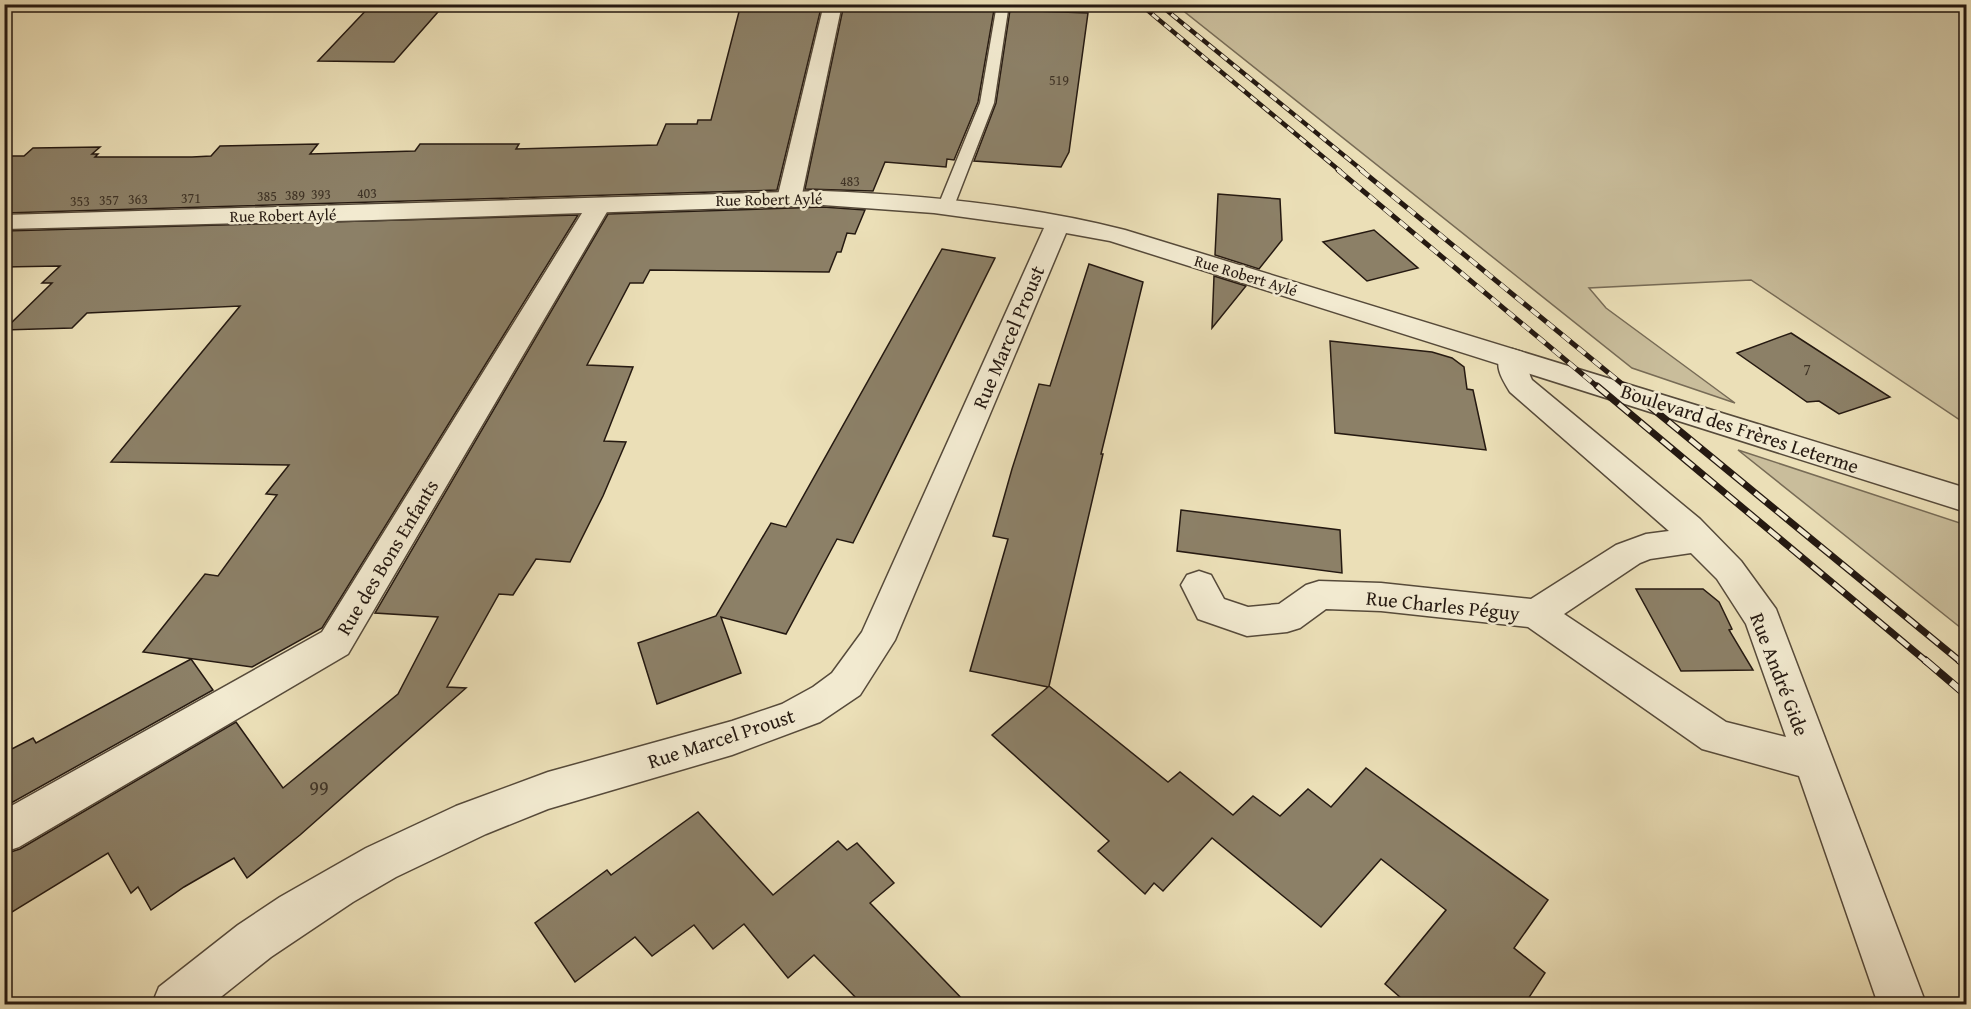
<svg xmlns="http://www.w3.org/2000/svg" width="1971" height="1009" viewBox="0 0 1971 1009" font-family="'Gentium Book Plus',serif">
<rect width="100%" height="100%" fill="#ebdfb7"/>
<filter id="stains"><feTurbulence type="fractalNoise" baseFrequency=".00333" numOctaves="4"/><feColorMatrix values="0 0 0 0 .2 0 0 0 0 .09 0 0 0 0 .02 0 0 0 .5 -.17"/></filter>
<radialGradient id="worn" r=".72"><stop offset=".6" stop-color="#630" stop-opacity="0"/><stop offset="1" stop-color="#630" stop-opacity=".3"/></radialGradient>
<g fill="#c9bd9b" stroke="#776b56" stroke-width="1.5">
<path d="M1176 5H1966V424L1751 280 1589 288 1606 308 1735 403 1632 368Z"/>
<path d="M1738 450 1966 525V632Z"/>
</g>
<g fill="#8c8067" stroke="#251911" stroke-width="1.5">
<path d="M372 4H445L394 62 318 61Z"/>
<path d="M741 4H822L777 190 4 213V156H24L33 148 100 147 92 154H98L95 157H192L211 156 220 146 318 144 310 154 415 151 420 144H519L516 149 657 145 666 124H697L698 120H711Z"/>
<path d="M844 4H984L983 9 994 10 978 102 954 160 947 159 946 167 885 162 873 191 805 189Z"/>
<path d="M1010 10 1088 13 1069 152 1061 167 974 161 996 103Z"/>
<path d="M1218 194 1280 199 1282 240 1259 269 1215 255Z"/>
<path d="M823 207 865 210 855 234 847 233 841 252H837L829 272 650 270 643 283H630L587 365 633 367 604 441 626 442 603 496 570 562 536 559 513 595 499 594 447 687 466 688 300 835 247 878 234 858 184 887 151 910 138 887 131 893 108 853 4 917V854L20 849 236 722 283 788 398 694 438 617 375 613 608 214Z"/>
<path d="M578 215 322 628 252 667 143 652 205 574 218 576 277 495 266 494 289 465 111 462 240 306 87 313 72 328 4 330 52 283H42L60 266 4 267V231Z"/>
<path d="M1374 230 1418 268 1367 281 1323 242Z"/>
<path d="M942 249 995 258 853 543 837 539 786 634 721 617 741 673 657 704 638 643 716 616 771 523 786 527Z"/>
<path d="M1089 264 1143 282 1101 454H1103L1049 686 1168 782 1180 772 1233 815 1253 796 1280 816 1308 789 1331 807 1366 768 1548 900 1514 948 1545 973 1524 1005H1409L1385 984 1446 910 1381 859 1321 927 1212 838 1163 891 1154 883 1145 894 1098 851 1109 841 992 735 1048 687 970 671 1008 539 993 536 1012 469 1039 384 1050 386Z"/>
<path d="M1214 276 1246 286 1212 328Z"/>
<path d="M1791 333 1890 397 1839 414 1819 401 1807 402 1737 353Z"/>
<path d="M1330 341 1432 352 1452 358 1464 367 1467 389 1473 390 1486 450 1335 433Z"/>
<path d="M1181 510 1340 530 1342 573 1177 551Z"/>
<path d="M1636 589H1703L1719 602 1732 629 1729 630 1753 670 1681 671Z"/>
<path d="M191 659 213 690 4 807V753L33 738 36 743Z"/>
<path d="M698 812 773 895 838 841 847 850 857 843 894 883 870 903 968 1005H863L814 955 788 978 744 924 713 949 694 925 652 956 635 937 575 982 535 923 607 870 611 875Z"/>
</g>
<g fill="none" stroke-linecap="round" stroke-linejoin="round">
<defs>
<path id="service" d="M997 4H1009L994 103 954 206 946 211 941 209 938 206 980 103Z"/>
<g id="minor">
<path d="M824 4H842L801 199 798 204 789 206 780 204 777 199Z"/>
<path d="M599 198 608 200 611 205 348 654 19 847 4 852V810L322 632 587 205 590 200Z"/>
<path d="M1512 349 1522 352C1528 360 1527 370 1532 380L1700 519 1741 561 1776 609 1926 1004H1878L1799 776 1702 749 1528 627 1381 611 1326 609 1300 628 1287 632 1247 636 1198 619 1181 585 1187 575 1199 571 1211 575 1224 599 1248 607 1279 604 1306 585 1319 581 1381 583 1531 599 1616 545 1646 534 1669 531 1510 392C1502 379 1493 365 1502 352ZM1691 553 1717 579 1746 624 1786 737 1726 722 1564 614 1640 563 1650 559Z"/>
</g>
<path id="tertiary" d="M823 191C924 195 1027 205 1125 230L1966 488V512L1110 241 1066 233 895 640 860 695 820 722 732 755 548 809 486 834 396 877 353 902 271 957 212 1004H152L159 987 238 925 280 897 366 848 456 806 548 772 732 721 782 704 813 687 832 673 862 632 1044 228 934 213 823 205 373 220 4 229V215Z"/>
</defs>
<use href="#service" stroke="#564a3a" stroke-width="3"/>
<use href="#minor" stroke="#564a3a" stroke-width="3"/>
<use href="#tertiary" stroke="#564a3a" stroke-width="3"/>
<use href="#service" fill="#f2ead0" fill-rule="evenodd"/>
<use href="#minor" fill="#f2ead0" fill-rule="evenodd"/>
<use href="#tertiary" fill="#f2ead0" fill-rule="evenodd"/>
<defs>
<g id="rail-far3">
<path d="M1140 4 1340 171"/>
<path d="M1159 4 1363 171"/>
</g>
<g id="rail-far2">
<path d="M1338 170 1599 388"/>
<path d="M1361 170 1627 388"/>
</g>
<g id="rail-far1">
<path d="M1597 386 1927 662"/>
<path d="M1625 386 1961 662"/>
</g>
<g id="rail">
<path d="M1925 660 1966 695"/>
<path d="M1959 660 1966 666"/>
</g>
</defs>
<use href="#rail-far3" stroke="#251911" stroke-width="4.5"/>
<use href="#rail-far2" stroke="#251911" stroke-width="5"/>
<use href="#rail-far1" stroke="#251911" stroke-width="7"/>
<use href="#rail" stroke="#251911" stroke-width="8"/>
<use href="#rail-far3" stroke="#f2ead0" stroke-width="3" stroke-dasharray="8" stroke-linecap="butt"/>
<use href="#rail-far2" stroke="#f2ead0" stroke-width="4" stroke-dasharray="10" stroke-linecap="butt"/>
<use href="#rail-far1" stroke="#f2ead0" stroke-width="4.5" stroke-dasharray="14" stroke-linecap="butt"/>
<use href="#rail" stroke="#f2ead0" stroke-width="6" stroke-dasharray="17" stroke-linecap="butt"/>
</g>
<g text-anchor="middle" dominant-baseline="central" stroke-width="5" stroke-linejoin="round" paint-order="stroke">
<g font-size="14" fill="#3f3326">
<text x="1059" y="80">519</text>
<text x="850" y="181">483</text>
<text x="367" y="193">403</text>
<text x="321" y="194">393</text>
<text x="295" y="195">389</text>
<text x="267" y="196">385</text>
<text x="191" y="198">371</text>
<text x="138" y="199">363</text>
<text x="109" y="200">357</text>
<text x="80" y="201">353</text>
</g>
<g font-size="16" fill="#251911" stroke="#f2ead0">
<text transform="translate(769 199) rotate(-1)">Rue Robert Aylé</text>
<text transform="translate(283 215) rotate(-1)">Rue Robert Aylé</text>
<text transform="translate(1246 275) rotate(17)">Rue Robert Aylé</text>
</g>
<g font-size="16" fill="#3f3326">
<text x="1807" y="369">7</text>
</g>
<g font-size="20" fill="#251911" stroke="#f2ead0">
<text transform="translate(1008 337) rotate(-67)">Rue Marcel Proust</text>
<text transform="translate(1740 428) rotate(18)">Boulevard des Frères Leterme</text>
<text transform="translate(387 557) rotate(-59)">Rue des Bons Enfants</text>
<text transform="translate(1443 605) rotate(6)">Rue Charles Péguy</text>
<text transform="translate(1780 674) rotate(69)">Rue André Gide</text>
<text transform="translate(721 738) rotate(-18)">Rue Marcel Proust</text>
</g>
<g font-size="20" fill="#3f3326">
<text x="319" y="787">99</text>
</g>
</g>
<rect width="1971" height="1009" fill="none" stroke="#ebdfb7" stroke-width="24"/>
<rect x="6" y="6" width="1959" height="997" fill="none" stroke="#251911" stroke-width="3"/>
<rect x="12" y="12" width="1947" height="985" fill="none" stroke="#251911" stroke-width="1.5"/>
<rect width="100%" height="100%" filter="url(#stains)"/>
<rect width="100%" height="100%" fill="url(#worn)"/>
</svg>
